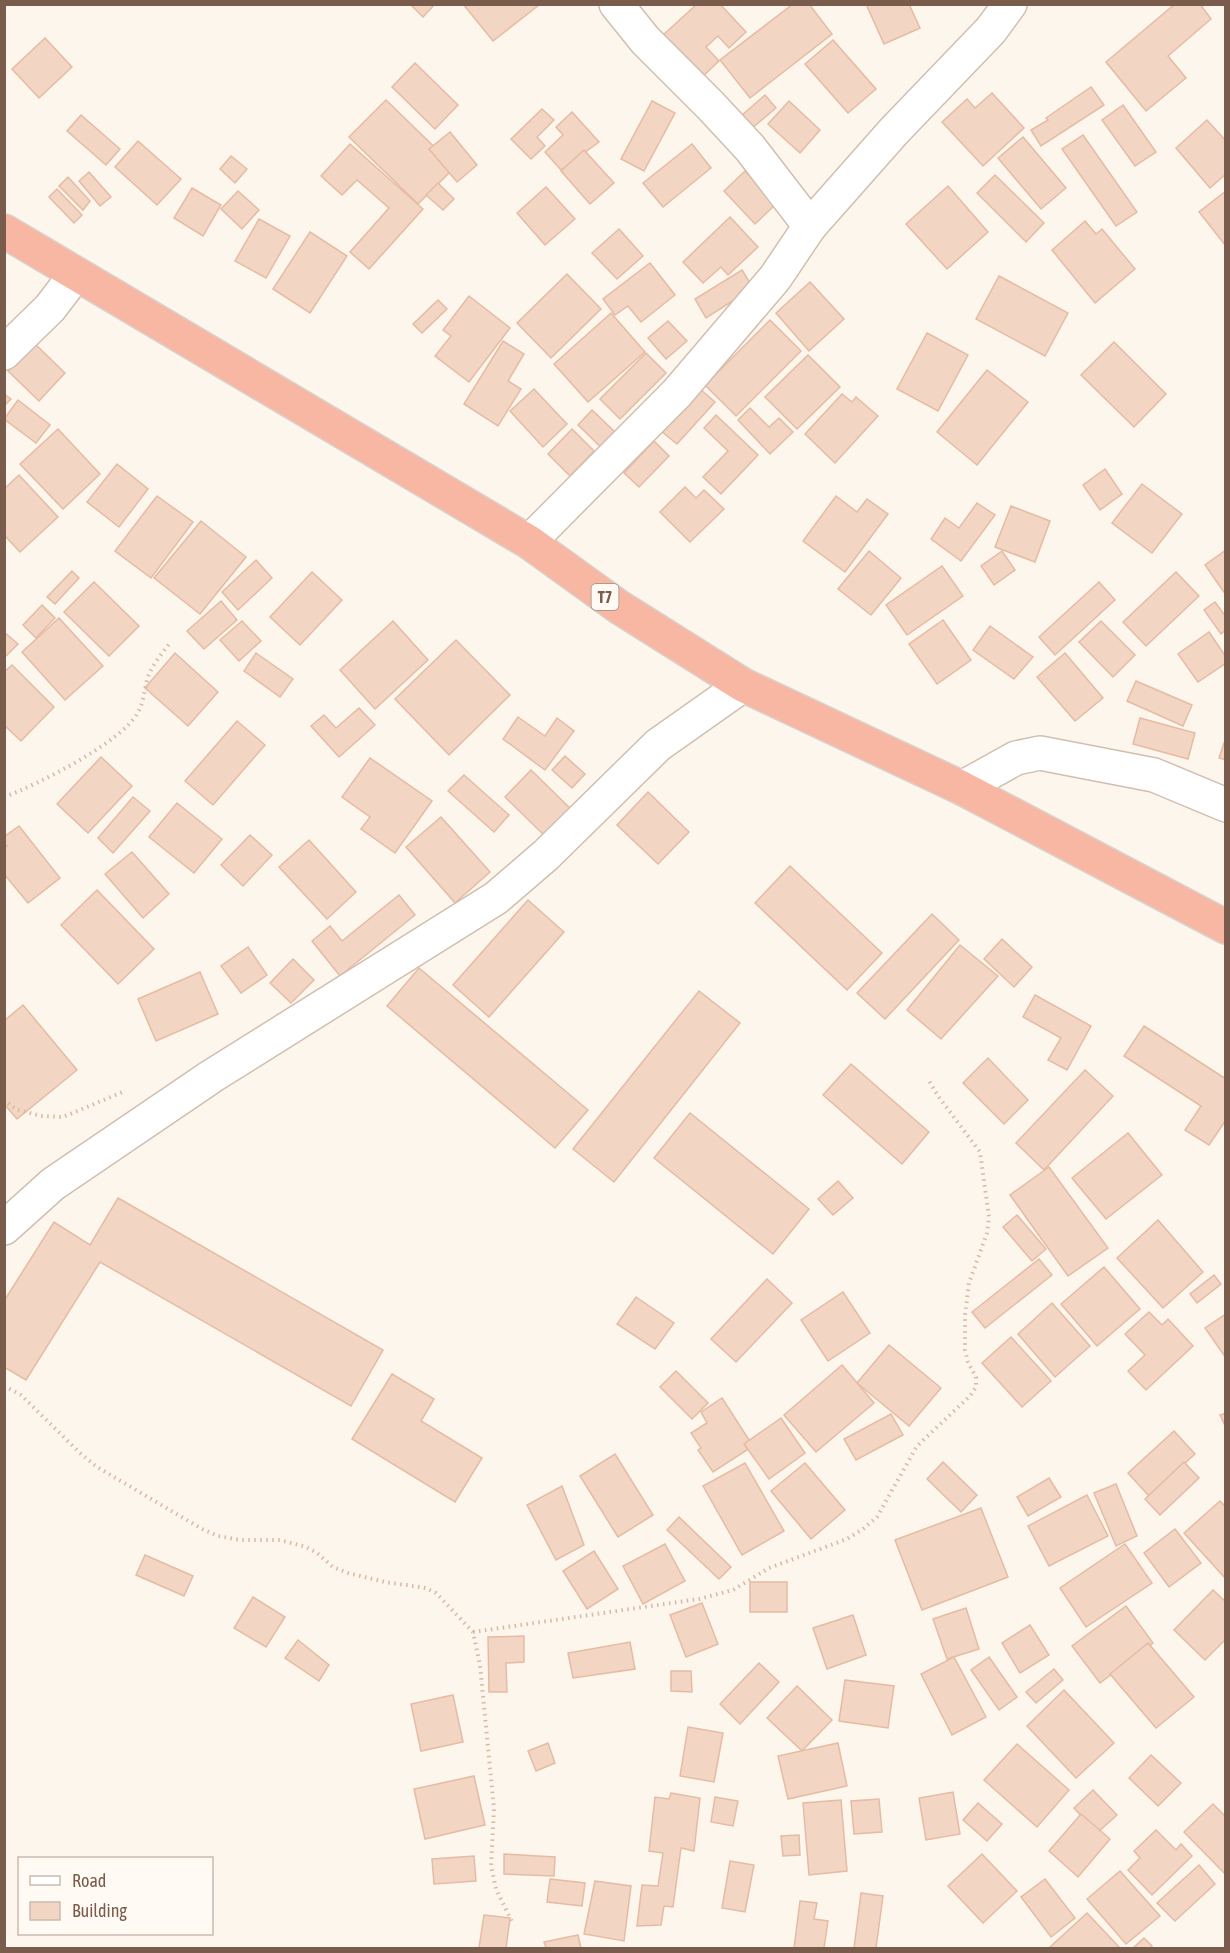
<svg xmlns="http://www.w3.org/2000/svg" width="1230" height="1953" viewBox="0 0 1230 1953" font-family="'Asap Condensed',sans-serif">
<rect width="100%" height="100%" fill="#fdf6ec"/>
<g fill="#f3d5c3" stroke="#e6bba3" stroke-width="1.5">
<path d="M410 4H435L423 17Z"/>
<path d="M463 4H538L539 5 493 41Z"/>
<path d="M697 4H720L746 32 729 48 718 36 706 47 719 61 700 79 661 37Z"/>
<path d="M793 4H809L832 34 750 98 720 60Z"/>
<path d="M866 4H909L920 28 884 44Z"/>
<path d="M1175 4H1200L1211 19 1168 56 1186 78 1146 111 1106 62Z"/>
<path d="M45 38 72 67 39 98 12 69Z"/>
<path d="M833 40 876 89 848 113 805 64Z"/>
<path d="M415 63 458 105 435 129 392 87Z"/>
<path d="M1091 87 1104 105 1041 146 1031 130 1048 120 1046 118Z"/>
<path d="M992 93 1024 128 983 166 942 122 967 99 975 108Z"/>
<path d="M765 95 776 108 745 134 734 122Z"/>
<path d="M386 100 455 167 418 204 349 137Z"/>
<path d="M652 101 675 113 644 171 621 159Z"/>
<path d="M789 101 820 130 800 153 768 124Z"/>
<path d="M1123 105 1156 152 1135 166 1102 120Z"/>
<path d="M542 109 554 120 537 137 545 146 531 159 511 139Z"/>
<path d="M572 112 599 142 561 170 545 152 563 135 556 127Z"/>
<path d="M81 115 120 149 106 165 67 131Z"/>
<path d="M1207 120 1226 141V174L1210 188 1176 148Z"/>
<path d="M450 132 477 165 457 182 429 149Z"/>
<path d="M1083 135 1137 212 1116 226 1062 149Z"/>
<path d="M1023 137 1066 188 1041 209 998 158Z"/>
<path d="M138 141 181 179 157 205 115 167Z"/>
<path d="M350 144 423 209 369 269 350 252 389 208 357 180 342 195 321 176Z"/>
<path d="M692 144 711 168 663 207 643 183Z"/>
<path d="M584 150 614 183 590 204 561 171Z"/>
<path d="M231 156 247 169 235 183 220 169Z"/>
<path d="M745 171 776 204 755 224 724 191Z"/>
<path d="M89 172 111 197 100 206 79 181Z"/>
<path d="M995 175 1044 223 1026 242 977 193Z"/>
<path d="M68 177 90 201 83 210 59 186Z"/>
<path d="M438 183 454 199 443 210 426 195Z"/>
<path d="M948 186 988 232 947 269 906 224Z"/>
<path d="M546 187 575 219 545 245 517 213Z"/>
<path d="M192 188 221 205 203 236 174 218Z"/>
<path d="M57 189 82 215 74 223 49 197Z"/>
<path d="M238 191 259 210 242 229 221 209Z"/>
<path d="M1226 191V246L1199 212Z"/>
<path d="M730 217 758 247 728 275 721 267 703 283 683 262Z"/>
<path d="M259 219 290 236 266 278 235 261Z"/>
<path d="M1085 221 1096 234 1102 229 1135 269 1095 303 1052 250Z"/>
<path d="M619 229 643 256 617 279 592 253Z"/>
<path d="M310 232 347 256 310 313 273 289Z"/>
<path d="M650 263 675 295 641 322 628 306 615 315 603 299Z"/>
<path d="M742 270 753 288 706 318 695 299Z"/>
<path d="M567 274 601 309 551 358 517 323Z"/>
<path d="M999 276 1068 313 1045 356 976 319Z"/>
<path d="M810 282 844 319 809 351 776 313Z"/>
<path d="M469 296 510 328 469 382 435 356 451 336 443 330Z"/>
<path d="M438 300 447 309 422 333 413 324Z"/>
<path d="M611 313 645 352 588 402 554 364Z"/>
<path d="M770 320 801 351 736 416 705 385Z"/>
<path d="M668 321 687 341 666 359 648 338Z"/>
<path d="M927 333 968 355 938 411 897 389Z"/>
<path d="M503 341 524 354 508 381 521 389 498 426 464 404Z"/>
<path d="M1114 342 1166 394 1134 427 1081 375Z"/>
<path d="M34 343 65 373 39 401 8 371Z"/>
<path d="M646 353 666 373 620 419 600 399Z"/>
<path d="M808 355 840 387 797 429 765 397Z"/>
<path d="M987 370 1028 402 977 465 937 432Z"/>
<path d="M699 388 715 402 677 444 661 431Z"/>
<path d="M534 389 567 424 543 447 510 411Z"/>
<path d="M4 394 11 399 4 406Z"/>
<path d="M842 394 852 402 856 397 878 416 835 463 805 434Z"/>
<path d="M18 400 50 425 36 443 4 419Z"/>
<path d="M750 408 769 427 779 418 793 432 770 454 738 420Z"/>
<path d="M592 410 615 432 609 455 578 425Z"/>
<path d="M716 415 758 455 721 494 703 477 728 451 704 428Z"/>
<path d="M58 429 100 474 63 509 20 464Z"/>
<path d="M572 429 594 451 570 476 548 454Z"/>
<path d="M654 441 669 456 639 487 624 473Z"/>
<path d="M117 464 148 489 119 527 87 502Z"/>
<path d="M1105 469 1122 494 1100 510 1083 485Z"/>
<path d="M19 475 58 517 20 552 4 535V489Z"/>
<path d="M1142 484 1182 514 1152 553 1112 523Z"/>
<path d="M685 487 696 498 704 490 724 509 690 542 660 512Z"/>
<path d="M157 496 193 522 151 578 115 551Z"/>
<path d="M836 496 857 512 867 499 888 514 845 572 803 541Z"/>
<path d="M977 503 995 515 961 561 931 539 945 518 959 528Z"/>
<path d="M1011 506 1050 521 1035 562 995 547Z"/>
<path d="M201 521 246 557 200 614 154 578Z"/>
<path d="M1226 550V595L1205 565Z"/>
<path d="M869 551 901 578 871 615 838 589Z"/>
<path d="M1002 551 1015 570 994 585 981 566Z"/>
<path d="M256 560 272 578 238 610 222 592Z"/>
<path d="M942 566 963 596 907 635 886 605Z"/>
<path d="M72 571 79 578 55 604 47 597Z"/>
<path d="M312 572 342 600 300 645 270 617Z"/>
<path d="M1176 572 1199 596 1146 646 1123 622Z"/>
<path d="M94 582 139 626 109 656 64 612Z"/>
<path d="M1099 582 1115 600 1055 655 1039 637Z"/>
<path d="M221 601 237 620 204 649 187 631Z"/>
<path d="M1215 602 1226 617V630L1221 634 1204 610Z"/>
<path d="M42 605 55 618 36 638 23 625Z"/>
<path d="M59 618 103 666 65 700 22 652Z"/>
<path d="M943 620 971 660 937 684 909 644Z"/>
<path d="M242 621 261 641 239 661 220 640Z"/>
<path d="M393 621 428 660 375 709 340 670Z"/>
<path d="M1101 621 1135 655 1113 677 1079 642Z"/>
<path d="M990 626 1033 657 1014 679 973 650Z"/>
<path d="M4 632 18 644 4 658Z"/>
<path d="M1209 632 1226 657V663L1198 682 1178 654Z"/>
<path d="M456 640 510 695 449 755 395 699Z"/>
<path d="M175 653 218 692 188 726 145 688Z"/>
<path d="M256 653 293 679 280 697 244 671Z"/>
<path d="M1065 653 1103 698 1075 721 1037 677Z"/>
<path d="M12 665 54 707 21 741 4 725V672Z"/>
<path d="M1136 681 1192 705 1183 726 1127 701Z"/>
<path d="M359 708 375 725 339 757 311 726 324 715 336 728Z"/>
<path d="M518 717 545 736 557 718 574 731 545 770 503 739Z"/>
<path d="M1140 718 1195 733 1188 759 1133 744Z"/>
<path d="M237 721 265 745 213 805 185 781Z"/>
<path d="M1224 743 1226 744V760L1219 758Z"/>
<path d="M565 756 585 774 572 788 552 770Z"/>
<path d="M101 757 132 786 88 833 57 804Z"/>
<path d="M370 758 432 801 395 853 361 829 370 817 342 797Z"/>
<path d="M531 770 575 813 549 840 505 797Z"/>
<path d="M464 775 509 815 494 832 448 791Z"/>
<path d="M648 792 689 832 658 864 617 825Z"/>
<path d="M133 797 150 811 113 853 98 838Z"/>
<path d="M177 803 222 839 194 873 149 837Z"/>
<path d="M441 817 490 872 455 903 406 847Z"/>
<path d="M19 826 60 878 28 903 4 874V848L7 846 4 843V837Z"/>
<path d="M250 835 272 855 243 886 221 865Z"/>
<path d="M309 840 356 892 327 919 279 867Z"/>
<path d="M132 852 169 894 143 918 105 874Z"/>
<path d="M790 866 882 953 847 990 755 903Z"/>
<path d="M97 890 154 949 118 984 61 925Z"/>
<path d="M399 895 415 915 340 976 312 941 330 926 342 941Z"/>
<path d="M528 900 564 932 489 1017 453 985Z"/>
<path d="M932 914 959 940 885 1019 857 993Z"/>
<path d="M1002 939 1032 967 1014 987 984 959Z"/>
<path d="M960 945 998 976 941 1039 907 1010Z"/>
<path d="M248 947 267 975 241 993 221 966Z"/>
<path d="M293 959 314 980 291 1003 270 983Z"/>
<path d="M419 968 588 1110 555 1148 387 1006Z"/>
<path d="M200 972 218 1014 156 1041 138 999Z"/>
<path d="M699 991 740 1023 614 1182 573 1149Z"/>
<path d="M1035 995 1091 1026 1067 1070 1048 1060 1061 1038 1023 1017Z"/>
<path d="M23 1005 77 1070 17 1119 4 1104V1021Z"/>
<path d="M1144 1026 1226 1079V1120L1209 1145 1185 1130 1201 1106 1124 1056Z"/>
<path d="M988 1058 1028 1100 1004 1124 963 1083Z"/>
<path d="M851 1064 929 1132 902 1164 823 1095Z"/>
<path d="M1085 1070 1113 1096 1044 1170 1016 1143Z"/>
<path d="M690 1113 809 1209 773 1254 654 1158Z"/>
<path d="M1128 1133 1162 1175 1106 1219 1072 1178Z"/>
<path d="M1049 1167 1108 1248 1068 1276 1010 1195Z"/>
<path d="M838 1181 853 1198 833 1215 818 1199Z"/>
<path d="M118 1198 383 1350 351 1406 100 1262 26 1380 4 1367V1301L54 1222 90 1245Z"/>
<path d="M1017 1215 1046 1249 1032 1261 1003 1227Z"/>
<path d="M1158 1220 1203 1272 1163 1308 1117 1258Z"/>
<path d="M1039 1259 1052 1275 985 1328 972 1312Z"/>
<path d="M1104 1267 1140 1309 1097 1346 1061 1304Z"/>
<path d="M1214 1275 1221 1284 1197 1303 1190 1294Z"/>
<path d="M767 1279 792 1303 736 1362 711 1339Z"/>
<path d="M843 1292 870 1333 828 1361 801 1320Z"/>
<path d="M636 1297 674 1323 655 1349 617 1324Z"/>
<path d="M1052 1303 1090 1346 1055 1377 1018 1334Z"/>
<path d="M1149 1312 1162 1325 1168 1319 1193 1346 1146 1390 1128 1371 1145 1355 1125 1334Z"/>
<path d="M1226 1314V1358L1205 1328Z"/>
<path d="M1011 1337 1051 1381 1022 1407 982 1363Z"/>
<path d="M889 1345 941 1388 909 1426 857 1383Z"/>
<path d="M842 1365 874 1403 816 1452 784 1415Z"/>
<path d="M676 1371 708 1403 692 1419 660 1387Z"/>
<path d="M392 1374 434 1399 421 1421 482 1458 455 1502 352 1439Z"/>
<path d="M722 1398 753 1446 713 1472 698 1450 701 1448 691 1433 707 1423 701 1412Z"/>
<path d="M1226 1413V1428L1220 1415Z"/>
<path d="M891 1414 903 1435 856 1460 844 1439Z"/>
<path d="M781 1418 805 1453 769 1479 744 1444Z"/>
<path d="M1174 1431 1195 1454 1149 1496 1128 1473Z"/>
<path d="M615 1454 653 1515 618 1537 580 1476Z"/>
<path d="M943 1462 977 1495 961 1512 927 1479Z"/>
<path d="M1184 1462 1199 1478 1160 1515 1145 1499Z"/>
<path d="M745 1463 784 1531 742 1555 703 1486Z"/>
<path d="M805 1463 845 1510 811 1539 771 1491Z"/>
<path d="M1049 1478 1061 1497 1028 1516 1017 1497Z"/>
<path d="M1116 1484 1137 1536 1116 1546 1094 1493Z"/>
<path d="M562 1486 584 1545 556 1560 527 1505Z"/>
<path d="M1087 1495 1108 1536 1049 1566 1028 1526Z"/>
<path d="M1220 1501 1226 1507V1579L1184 1533Z"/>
<path d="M981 1508 1008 1577 922 1610 895 1540Z"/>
<path d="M679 1517 731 1567 719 1579 667 1530Z"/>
<path d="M1175 1529 1201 1563 1169 1587 1144 1553Z"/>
<path d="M665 1544 685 1581 643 1604 623 1566Z"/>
<path d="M1125 1544 1152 1583 1086 1627 1060 1588Z"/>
<path d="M594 1551 618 1589 587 1609 563 1571Z"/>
<path d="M145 1555 193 1576 184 1596 136 1575Z"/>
<rect x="750" y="1582" width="37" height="30"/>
<path d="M1213 1590 1226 1602V1639L1205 1660 1174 1630Z"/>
<path d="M253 1597 285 1617 266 1647 234 1628Z"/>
<path d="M702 1603 718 1644 686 1657 670 1615Z"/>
<path d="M1126 1606 1153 1643 1100 1683 1072 1646Z"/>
<path d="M966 1608 979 1649 947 1659 933 1619Z"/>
<path d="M853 1615 866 1655 827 1669 813 1628Z"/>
<path d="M1030 1625 1049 1655 1020 1673 1002 1643Z"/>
<path d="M524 1636V1662L506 1663 507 1692H489L488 1637Z"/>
<path d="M298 1640 329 1665 319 1681 285 1658Z"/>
<path d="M630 1642 635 1669 573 1678 568 1653Z"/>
<path d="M1148 1643 1194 1697 1156 1728 1110 1674Z"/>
<path d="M954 1657 986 1717 952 1735 921 1674Z"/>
<path d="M989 1657 1017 1697 999 1710 971 1670Z"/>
<path d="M759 1663 779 1682 740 1724 720 1704Z"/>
<path d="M1054 1669 1063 1680 1036 1703 1026 1692Z"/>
<path d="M671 1671H691L692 1692 671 1691Z"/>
<path d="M845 1680 894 1686 888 1728 839 1721Z"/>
<path d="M797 1686 832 1720 802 1751 767 1718Z"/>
<path d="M1064 1690 1114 1743 1076 1778 1027 1726Z"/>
<path d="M453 1695 463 1742 421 1751 411 1704Z"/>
<path d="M688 1727 723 1733 714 1782 680 1776Z"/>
<path d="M548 1743 555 1763 536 1771 528 1751Z"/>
<path d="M838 1743 847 1786 788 1799 778 1756Z"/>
<path d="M1017 1744 1069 1790 1037 1827 984 1780Z"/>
<path d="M1151 1755 1181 1783 1158 1806 1129 1778Z"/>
<path d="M474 1776 485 1825 425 1839 414 1789Z"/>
<path d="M1093 1790 1117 1815 1097 1833 1074 1808Z"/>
<path d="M953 1792 960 1834 926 1840 919 1798Z"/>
<path d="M671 1793 700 1798 694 1851 681 1848 673 1907 664 1906 661 1925 637 1926 642 1885 658 1886 663 1853 649 1851 655 1797 669 1799Z"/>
<path d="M715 1797 738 1801 733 1826 711 1822Z"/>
<path d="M879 1799 882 1832 854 1834 851 1801Z"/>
<path d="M841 1800 847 1871 809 1875 803 1803Z"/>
<path d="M978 1803 1002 1824 987 1841 963 1820Z"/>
<path d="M1213 1804 1226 1817V1875L1184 1832Z"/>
<path d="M1081 1814 1110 1839 1078 1877 1049 1851Z"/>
<path d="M1156 1830 1176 1850 1181 1844 1192 1856 1152 1895 1128 1870 1140 1858 1134 1851Z"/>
<path d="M799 1835 800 1855 783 1856 781 1836Z"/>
<path d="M504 1854 555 1857 554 1876 504 1874Z"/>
<path d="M982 1854 1017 1891 983 1923 948 1886Z"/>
<path d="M474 1856 476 1881 434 1884 432 1859Z"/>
<path d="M730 1861 754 1865 745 1912 722 1908Z"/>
<path d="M1199 1865 1215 1884 1175 1921 1157 1903Z"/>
<path d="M1120 1871 1160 1916 1126 1944 1087 1899Z"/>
<path d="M550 1879 585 1883 582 1906 547 1902Z"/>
<path d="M1045 1879 1075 1918 1051 1937 1021 1897Z"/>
<path d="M595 1881 631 1886 624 1941 584 1934Z"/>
<path d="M861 1893 883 1896 876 1948H854Z"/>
<path d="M800 1901 817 1903 814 1919 828 1921 824 1948H794Z"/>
<path d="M1087 1913 1120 1948H1049Z"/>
<path d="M484 1915 510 1918 506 1948H479Z"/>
<path d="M578 1935 581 1948H546L544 1942Z"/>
<path d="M1144 1938 1152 1946 1150 1948H1133Z"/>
</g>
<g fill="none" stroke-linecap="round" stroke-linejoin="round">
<defs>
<g id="street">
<path d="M616 4 645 40 711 106 750 148 810 226"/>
<path d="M4 353 50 308 76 274"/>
<path d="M529 542 677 393 775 278 810 226 894 131 991 30 1010 4"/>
<path d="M962 788 1016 758 1040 753 1154 775 1226 805"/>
<path d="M4 1228 53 1184 212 1076 496 898 546 855 658 745 743 685"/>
</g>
<path id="highway" d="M4 231 529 542 619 607 743 685 962 788 1226 927"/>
</defs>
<use href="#street" stroke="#d1beb0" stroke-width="36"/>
<use href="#highway" stroke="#dad1cd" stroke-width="36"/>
<g stroke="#d9b8a5" stroke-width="4" stroke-dasharray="1.5 4.5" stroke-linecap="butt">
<path d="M4 797C37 785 120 743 137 714 145 701 144 687 149 674 154 663 163 652 170 643"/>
<path d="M4 1099 15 1109 41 1116 63 1117 125 1091"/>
<path d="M4 1386 21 1395 80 1453 97 1467 202 1529 218 1536 241 1540H280L306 1547 317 1553 333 1567 348 1573 385 1582 426 1588 436 1593 473 1632 480 1665 494 1809 491 1866 496 1889 512 1922"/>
<path d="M473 1632 699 1599 733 1590 769 1568 847 1539 863 1529 877 1517 917 1446 970 1396 976 1387V1377L968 1362 965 1350V1315L969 1283 987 1233 989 1217 980 1152 938 1096 928 1079"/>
</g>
<use href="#street" stroke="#fff" stroke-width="33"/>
<use href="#highway" stroke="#f7b7a3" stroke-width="33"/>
</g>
<g text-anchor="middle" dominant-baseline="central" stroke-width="6" stroke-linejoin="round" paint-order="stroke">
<rect fill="#fffaf3" stroke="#a28b7f" stroke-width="1.5" x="591.5" y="584" width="27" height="26" rx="4.5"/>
<g font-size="16" font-weight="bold" fill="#7a5c4d">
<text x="605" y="597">T7</text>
</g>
</g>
<rect width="1230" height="1953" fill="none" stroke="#7a5c4d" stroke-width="12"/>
<rect x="18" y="1857" width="195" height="78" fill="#fffaf3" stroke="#cabbb1" stroke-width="1.5"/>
<rect x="30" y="1876" width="30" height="9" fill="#ffffff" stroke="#cabbb1" stroke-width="1.5"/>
<text x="72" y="1887" font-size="18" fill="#7a5c4d">Road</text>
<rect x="30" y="1902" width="30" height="18" fill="#f3d5c3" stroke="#cabbb1" stroke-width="1.5"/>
<text x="72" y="1917" font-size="18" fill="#7a5c4d">Building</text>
</svg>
